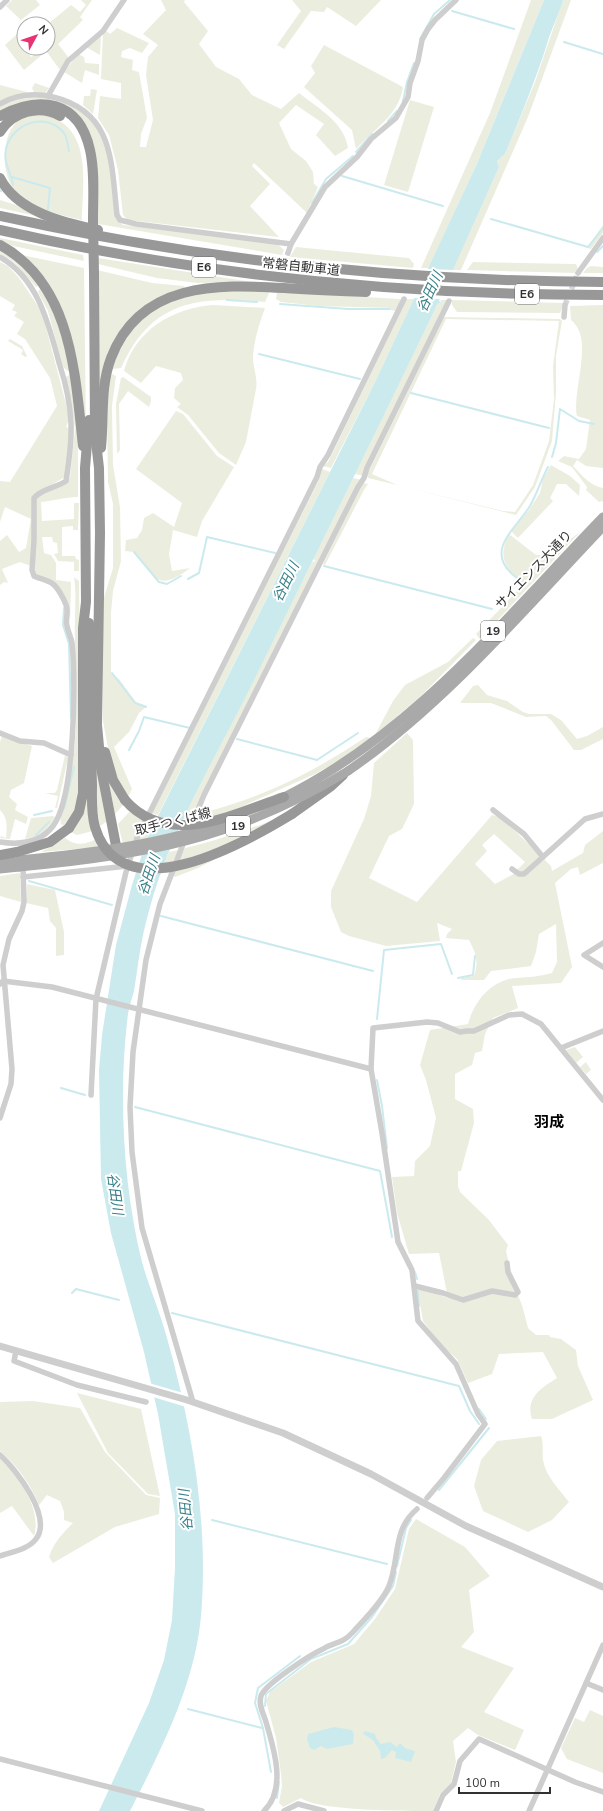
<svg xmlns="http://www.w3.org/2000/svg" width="603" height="1811" viewBox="0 0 603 1811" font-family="'Nunito Sans','Noto Sans JP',sans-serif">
<rect width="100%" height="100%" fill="#fff"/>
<g fill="#ebeedf" fill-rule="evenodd">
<path d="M12 0H36L40 5 21 20 6 6Z"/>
<path d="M81 0H92L80 17 83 20 58 44 69 58 60 70 44 48H48V24L71 5 80 12 86 5Z"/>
<path d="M161 0H185L184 2 208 31 199 44 216 67 239 79 252 95 281 109 299 93C318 108 345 123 348 148L335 156 316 135 324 124 296 105 279 123 291 149 306 161 313 172 314 184 318 187 307 213 254 163 252 166 270 184 250 206 279 237 128 220 123 215 118 170 109 135 98 118 100 96 121 99V83L101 79 103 33 105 30 110 34 117 28 149 43 142 53 130 48 122 51 121 57 133 60 132 70 139 72 147 118 141 134 140 147H146L153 120 146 75 148 57 158 45 143 34 166 10Z"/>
<path d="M292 0H381L356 26 327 7 324 12 311 11 284 49 277 45 301 11Z"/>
<path d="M531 0H544L476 166 432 263 429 268H421L490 113Z"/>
<path d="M563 0H571L528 117 461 270H452L499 167 497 161 505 154 535 82Z"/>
<path d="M24 28V43L22 44 31 57 40 51 43 54 24 70 5 45Z"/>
<path d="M101 34 100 55 86 47Z"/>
<path d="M324 45 403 87C399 115 374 129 356 149L352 130 304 87 315 73 311 66Z"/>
<path d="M78 54 84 57 85 63 99 64V75L85 70 82 83 64 72Z"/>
<path d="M35 83 49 88 45 94 34 92 32 88Z"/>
<path d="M0 85 27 92 0 101Z"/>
<path d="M91 89 97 90 93 114 83 105 84 96H90Z"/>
<path d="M26 96C49 98 78 103 93 122 112 145 114 193 119 222L123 225 276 243 284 250 282 255 98 224 90 136 50 100C30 99 17 103 0 113V106Z"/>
<path d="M410 100 434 107 408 192 384 185Z"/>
<path d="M41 114C93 124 83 180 82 220 59 215 36 209 17 194 0 175 0 134 20 119 26 116 34 115 41 114Z"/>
<path d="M0 200 26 208 46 218 0 208Z"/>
<path d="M603 225V233L591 249 587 248Z"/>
<path d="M0 238 83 255 84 261 4 244 0 242Z"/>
<path d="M296 247 409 258 414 264 413 268 290 257Z"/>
<path d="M0 250 11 256 40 284 36 287 15 263 0 253Z"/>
<path d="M22 255 84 268 86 435 58 303 48 282Z"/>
<path d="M98 258 252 282 197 283 157 278 98 264Z"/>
<path d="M0 262 8 266 19 278 42 312 66 404 69 419 66 427 70 428 65 477 32 496V564L28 565 20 562 2 569 8 583 4 582 0 585V541L7 535 19 552 26 548 31 519 5 507 0 522V481L10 482 57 406 50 378 25 339 17 334 24 322 14 316 17 312 12 310 15 305 0 296Z"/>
<path d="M473 262 573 264H576L578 269 575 273 467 270Z"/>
<path d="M591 266 603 267V273H583L587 268Z"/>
<path d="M97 270 152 283 184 286 185 288 164 297 111 350 101 435Z"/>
<path d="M43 288 58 320 70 370 68 371 63 367 48 311 38 292 39 290Z"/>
<path d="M216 291H270L265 302C199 296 152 299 121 368L112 369C122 337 146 308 180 297 191 294 205 293 216 291Z"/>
<path d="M277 292 400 299V305L395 311 391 310V308L319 306 281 302 276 299Z"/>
<path d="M406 299H414L376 380 331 468 323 466 328 462 334 450Z"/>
<path d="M440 300H447L364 476 355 474 438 303H442Z"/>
<path d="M452 300 564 303 560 313H555L457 312 452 305Z"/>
<path d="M213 305 265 308C259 324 254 340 253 357 253 369 258 378 256 389L246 442 236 465 219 453 188 415 177 407 181 404 174 398 175 388 183 380 181 373 156 366 141 383 124 371C135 330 173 308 213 305Z"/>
<path d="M603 305V468L586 466 577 460 573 466C582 475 590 486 603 488V501L599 502 586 490 587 487 572 467 558 461 564 456 579 459 586 449 590 420 577 416C572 389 595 339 571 320L570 306Z"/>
<path d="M444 317 560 319 562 321 556 356V392L552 441 535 487 516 515 405 487 503 511 515 512 533 485 549 441 554 399 553 366 559 321 446 319 372 474 397 485 368 478 367 475Z"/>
<path d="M10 339 22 346 27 356 25 357 21 354 23 350 8 341Z"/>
<path d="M71 374 78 428V497C65 497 53 501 41 502L42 521 74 519V503H79L78 530H73V526L62 527V556H75L76 559 79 560V571H74V562L58 561 54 554 58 553 57 543 53 542 52 537H42L44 553 51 555 56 563V580L71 582 70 622 69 611 58 587 35 574V500L37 497 67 482 70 477 75 428 66 377Z"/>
<path d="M112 374 116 376 112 406 113 465 120 507 121 561 113 591 111 612V673L119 679 136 702 147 706 139 713 129 732 114 747 132 789 128 797 120 786 109 753 103 721 102 623 103 601 113 568V504L108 482 107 420 108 385Z"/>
<path d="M123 377 151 397V401L149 407 128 391 119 404 120 450 117 454 116 404 121 378Z"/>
<path d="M176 411 183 414 217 456 234 467 202 521 197 537 173 530 169 554 172 571 190 568C157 593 157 578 134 552L125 551 126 540 137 538 142 530 144 518 153 513 174 527 182 503 136 469Z"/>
<path d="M551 465 570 476 580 485 579 496 566 484H557L550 498 553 501 518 538 511 531 529 510 540 493 543 479Z"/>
<path d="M322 469 330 472 158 815 151 813 319 480Z"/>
<path d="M353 478 362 480 193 818 183 819 312 562 316 561 313 559Z"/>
<path d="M364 483 368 484 364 490 325 565 323 564 360 488Z"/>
<path d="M581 531 480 639 476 634 519 589V579C502 565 499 554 509 534L536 555H550Z"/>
<path d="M74 577 79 581 81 764 77 810 66 827 61 824C58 817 72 771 73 759 79 719 75 677 75 637 74 617 77 597 74 577Z"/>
<path d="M94 607 96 712 109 820 100 826 97 808Z"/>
<path d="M473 638 476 640 421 696 375 735 393 701 405 685 448 662Z"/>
<path d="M478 685 487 695 507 701 523 712 529 714H551L561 720 577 739 587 736 603 727V739L581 750H574L551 720 546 716 526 717 491 703H460L473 686Z"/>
<path d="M407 733 413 740 414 804 402 829 389 836 369 878 417 902 492 815 502 818 551 866 552 871 583 853 585 845 603 831V863L580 875 578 867 571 869 555 883 572 967 561 983 512 986 518 1008 493 1018 485 1034 482 1051 475 1053 472 1065 455 1074V1099L473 1109 474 1123 461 1171H458V1186L460 1192 489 1220 508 1245 506 1251 514 1286 522 1305 528 1328 536 1335H549L550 1337 561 1339 576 1350 578 1366 593 1400 552 1419H532C525 1398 541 1388 557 1378L543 1352 499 1354 492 1374 468 1383 457 1359 441 1345 423 1321 417 1287 448 1298 439 1253 409 1254 397 1213 392 1177 414 1176 415 1161 430 1146 436 1118 426 1080 420 1065 430 1030 468 1024C474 1002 490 981 515 978 530 977 537 977 552 973L557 962 556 924 539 934 536 952 531 966 491 971 484 980H461L462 978 474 976C479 961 476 954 469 940L446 938 447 934 452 929 437 923 440 941 386 946 349 936 341 932 331 907V891L364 819 371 796 374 763ZM494 834 525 862 512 875 495 884 475 864 487 851 482 845Z"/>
<path d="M2 736 32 746 24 783 11 790 9 797 17 804 15 810 28 817 26 824 15 819 10 839 0 838 1 836 6 838C7 827 8 818 0 810V742Z"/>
<path d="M366 737 371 738 335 763 315 774 243 806 222 814 196 819 199 814C265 796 309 775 366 737Z"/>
<path d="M65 755 68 758 57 808H55L58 796 45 793H55L57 790Z"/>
<path d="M107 772 124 804 115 814Z"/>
<path d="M88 782 93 831 77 835 71 832Z"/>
<path d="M130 811 144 820 133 841 123 844 118 824Z"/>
<path d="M53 816 55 817C48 830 39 837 25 839L31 818Z"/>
<path d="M146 822 153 825 151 830 147 831 150 832 147 839 137 841Z"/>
<path d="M269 822 225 846 177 862 182 849 212 841Z"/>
<path d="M65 838C75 846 85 845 96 839L100 847 41 852Z"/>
<path d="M178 850 173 863 164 864 169 852Z"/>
<path d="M229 852 198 868 175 877 174 876 173 870Z"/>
<path d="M20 873 21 902 0 896V876Z"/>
<path d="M27 884 55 890 64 932V955L56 956V928L50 921 48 908 26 903Z"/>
<path d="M575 1047 583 1057 576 1063 566 1050Z"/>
<path d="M586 1062 591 1070 586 1074 580 1067Z"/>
<path d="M77 1393 141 1409 160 1496 148 1494 108 1453Z"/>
<path d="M33 1401 80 1408 105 1452 146 1495 160 1498 159 1514 115 1527 53 1563 49 1557C54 1542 62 1534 73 1523L64 1520V1512L60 1501 47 1495 39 1505C30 1483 18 1467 0 1451V1402Z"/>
<path d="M541 1436C544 1445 542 1452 543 1460 546 1477 559 1489 569 1502L552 1520 528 1532 483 1511 474 1486 481 1460 497 1441Z"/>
<path d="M0 1459C19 1476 42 1509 34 1536L12 1506 0 1513Z"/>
<path d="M416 1519 465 1547 490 1576 469 1590 474 1632 461 1647 514 1668 484 1712 524 1730 515 1750 478 1735 468 1728 453 1741 456 1762 451 1783 440 1794 433 1811C407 1811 317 1811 301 1798L283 1807 279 1803 282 1786 281 1774 276 1738 266 1701 270 1692 311 1662 354 1644 375 1619 395 1589 409 1529Z"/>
<path d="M590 1710 603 1716V1773L567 1759 561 1748 575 1718 584 1722Z"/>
</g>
<g fill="#cbeaee">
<path d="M544 0H563C559 15 551 29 547 44 535 82 520 118 505 154L497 161 499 167 439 301 442 303H438C378 429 316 553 255 678 230 729 202 778 179 829 163 862 151 899 143 935 139 954 137 973 134 991 132 999 129 1006 128 1014 118 1092 123 1186 142 1262 149 1287 160 1312 167 1338 192 1427 209 1523 201 1616 195 1684 161 1750 130 1811H99L149 1703 164 1660 172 1620 175 1568V1514L158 1414 144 1352 111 1233 101 1179 99 1070 102 1035 116 945 132 885 149 833 146 831 151 830 376 380 476 166Z"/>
<path d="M334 1727 352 1730 354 1734 353 1744 327 1749 321 1746 314 1750 310 1748 307 1739 308 1734Z"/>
<path d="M365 1731 375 1734 376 1738 381 1744 390 1742 397 1747 400 1743 405 1748 415 1751 411 1762 395 1758 396 1752 392 1750 385 1758 381 1759 380 1751 373 1740 363 1734Z"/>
</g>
<g fill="#fff">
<path d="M427 269 454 270 442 299 413 298Z"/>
<path d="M149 1383 183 1393 186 1407 153 1397Z"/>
</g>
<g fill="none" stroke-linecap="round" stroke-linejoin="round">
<g stroke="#cbeaee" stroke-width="2">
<path d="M452 11 514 29"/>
<path d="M420 39 434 14 450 0"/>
<path d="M564 42 603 54"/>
<path d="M403 101 407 82 414 63"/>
<path d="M388 121 397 111"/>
<path d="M356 152 372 134"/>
<path d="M342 176 443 206"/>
<path d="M12 177 50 188 48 209"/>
<path d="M13 185C11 172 3 163 6 149 12 123 46 111 64 133 67 137 68 146 69 151"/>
<path d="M0 190 1 191"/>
<path d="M312 203 326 179 353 156"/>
<path d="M491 219 588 247 603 228"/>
<path d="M597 252 603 246"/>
<path d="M227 300 257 302"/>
<path d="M280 304 348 309H390"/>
<path d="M259 354 360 379"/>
<path d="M411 393 549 428"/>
<path d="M552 457 556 443 560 409 579 421 594 424"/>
<path d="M134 552 159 582 167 584 181 576"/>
<path d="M324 566 492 609"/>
<path d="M517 578C482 552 515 530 530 506 537 494 541 480 548 467"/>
<path d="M188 579 199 573 207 537 275 553"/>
<path d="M64 608 63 625 69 644 71 718"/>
<path d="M112 673 135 703 146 707"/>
<path d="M237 739 317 760 358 733"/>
<path d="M129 750 139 731 144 717 190 728"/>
<path d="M64 809 74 767"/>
<path d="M34 815 52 811"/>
<path d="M36 835 49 822"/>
<path d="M29 881 112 905"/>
<path d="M161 916 373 971"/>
<path d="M458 978 473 975 475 956"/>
<path d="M377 1019 384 950 441 944 452 974"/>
<path d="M377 1080 382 1106 387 1148"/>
<path d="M61 1088 85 1095"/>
<path d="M135 1107 380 1171 392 1237"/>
<path d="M415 1272 417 1279"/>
<path d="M418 1291 419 1306"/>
<path d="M72 1293 76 1289 119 1300"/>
<path d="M172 1313 459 1386 470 1411 479 1424"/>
<path d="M479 1409 486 1419"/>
<path d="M439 1490 489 1428"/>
<path d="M212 1520 387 1564"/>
<path d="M397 1566 406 1528 411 1520"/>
<path d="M265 1706 266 1694 311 1659 348 1644 372 1617 393 1586 396 1572"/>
<path d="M188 1709 262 1728"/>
<path d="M271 1772 263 1728 255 1703 258 1688 300 1656"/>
<path d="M277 1798 279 1782"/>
</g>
<g stroke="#d6d6d6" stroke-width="5.5" stroke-dasharray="5.5 3" stroke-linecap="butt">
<path d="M278 279 288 253"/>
<path d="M565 305 578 273"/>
</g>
<g stroke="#cecece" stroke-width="5.5">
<path d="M0 7 7 0"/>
<path d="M48 96 68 61 103 31 124 0"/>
<path d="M0 104C17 94 35 93 53 97 115 112 111 164 117 215L120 220 136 224 291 244"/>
<path d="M288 253 291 244 325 187 357 157 371 139 396 118 408 97 410 83 418 61 422 40 428 29 435 20 456 0"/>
<path d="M0 257C39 279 49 326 60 366 66 384 70 404 71 423 72 443 69 461 66 481 56 488 41 489 34 498V540L32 570 34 576C40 579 48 580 53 584 58 588 64 599 66 605 69 611 65 619 67 626 68 632 71 637 72 643 76 681 75 797 53 826 40 843 19 845 0 842"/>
<path d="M578 273 603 238"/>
<path d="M564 317 565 305"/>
<path d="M0 733 20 741 44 743 71 755"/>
<path d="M493 810 524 834 543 857"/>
<path d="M192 824 204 795 358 487 364 478 367 468 449 301"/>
<path d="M185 839 160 904 146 960 133 1052 130 1107 132 1152 142 1228 193 1402"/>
<path d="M512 869 519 874H524L585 819 603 814"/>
<path d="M23 877 128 866"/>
<path d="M603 943 584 955 603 967"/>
<path d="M0 984 3 981 52 987 371 1069"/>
<path d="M561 1048 603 1031"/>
<path d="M91 1095 96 999 126 872 137 838 317 477 320 467 328 455 404 299"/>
<path d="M0 1118 11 1084 12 1069 3 965 9 939 22 911 24 902 23 865"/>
<path d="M415 1286 443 1293 463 1300 492 1291 515 1295 518 1292 508 1272 507 1263"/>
<path d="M16 1351 14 1361 77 1385 146 1402"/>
<path d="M0 1455C16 1469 53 1517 36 1539 29 1549 11 1552 0 1556"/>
<path d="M427 1498 444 1478 485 1424 478 1414 456 1364 418 1321 412 1270 398 1242 382 1133 371 1069 373 1028 427 1022 438 1023 460 1032 467 1031H474L509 1015 522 1014 541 1024 603 1100"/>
<path d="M586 1683 603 1690"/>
<path d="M0 1759 202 1811"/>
<path d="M264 1811C287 1789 274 1749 266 1722 264 1715 258 1705 261 1696 265 1684 310 1655 323 1649 336 1641 341 1645 353 1632 364 1620 383 1601 389 1586 400 1559 392 1530 417 1509"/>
<path d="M284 1811 298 1804 324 1811"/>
<path d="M436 1811 443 1795 454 1784 460 1761 479 1739 575 1782 603 1792"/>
<path d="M529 1811 603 1645"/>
</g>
<path stroke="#cecece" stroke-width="7" d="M0 1346 187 1400 283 1433 371 1474 466 1526 603 1587"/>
<g stroke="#a9a9a9" stroke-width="9">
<path d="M348 771C444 705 523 611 603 527"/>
<path d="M284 797C413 733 505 618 603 517"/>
<path d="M0 861 18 860"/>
<path d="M0 869 19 867"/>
</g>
<g stroke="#989898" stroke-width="10">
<path d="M0 116C40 95 79 100 90 150 95 172 93 197 93 220"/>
<path d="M0 132C12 112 39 104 60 116"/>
<path d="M0 178C17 212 65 223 98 230"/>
<path d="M0 216C198 260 400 281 603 282"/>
<path d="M0 230C198 275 400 295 603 295"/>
<path d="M0 245C72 284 75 374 83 446"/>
<path d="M94 273 95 433 99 468 100 533 97 725 101 768 118 856"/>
<path d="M101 448C104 418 100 387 111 358 140 282 217 284 284 288 312 290 339 291 366 292"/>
<path d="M89 623 91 697"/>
<path d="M105 752 113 780 125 800"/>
<path d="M292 814 330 787 343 775"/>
<path d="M69 828 79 812 83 793V628L86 602 85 468 89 420"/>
<path d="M0 855 17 852"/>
</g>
<g stroke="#a9a9a9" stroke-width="9">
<path d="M18 860C89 853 160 845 227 821"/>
<path d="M19 867C144 856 239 838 348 771"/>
</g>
<g stroke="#989898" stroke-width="10">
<path d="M93 220 94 273"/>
<path d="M91 697C91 726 91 755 92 785 92 799 91 813 95 827 121 914 246 842 292 814"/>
<path d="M125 800C168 849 234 814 284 797"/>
<path d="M17 852 50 842 69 828"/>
</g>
</g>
<g text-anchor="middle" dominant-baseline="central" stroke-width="4" stroke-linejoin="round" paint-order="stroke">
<g fill="#fff" stroke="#6f6f6f" stroke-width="1">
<rect x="192" y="257" width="24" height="20" rx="3"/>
<rect x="515" y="284" width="24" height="20" rx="3"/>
<rect x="481" y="621" width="24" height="20" rx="3"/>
<rect x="226" y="816" width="24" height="20" rx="3"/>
</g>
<g font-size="12" font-weight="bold" fill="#313131">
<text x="204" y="267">E6</text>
<text x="527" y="294">E6</text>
<text x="493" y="631">19</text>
<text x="238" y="826">19</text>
</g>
<g font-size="13" fill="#313131" stroke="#fff">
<text transform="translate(301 267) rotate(6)">常磐自動車道</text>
<text transform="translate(534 570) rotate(-46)">サイエンス大通り</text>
<text transform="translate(173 822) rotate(-14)">取手つくば線</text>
</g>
<g font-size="14" font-style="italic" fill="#388089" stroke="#fff">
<text transform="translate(430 292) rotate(-65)">谷田川</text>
<text transform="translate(286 582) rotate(-64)">谷田川</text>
<text transform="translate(149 875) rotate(-71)">谷田川</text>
<text transform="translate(115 1194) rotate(82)">谷田川</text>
<text transform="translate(186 1510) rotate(-95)">谷田川</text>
</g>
<g font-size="15" font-weight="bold" fill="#000" stroke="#fff">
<text x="549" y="1122">羽成</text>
</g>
</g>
<g transform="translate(36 36) rotate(50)"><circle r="19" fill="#ffffff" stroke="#adadad"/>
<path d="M0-3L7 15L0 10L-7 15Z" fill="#e93273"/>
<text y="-6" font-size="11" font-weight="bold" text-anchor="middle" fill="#313131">N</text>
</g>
<path d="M459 1787v6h91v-6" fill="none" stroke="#313131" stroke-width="2"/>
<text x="465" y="1787" font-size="12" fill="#313131" stroke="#ffffff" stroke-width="3" paint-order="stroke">100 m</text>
</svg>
